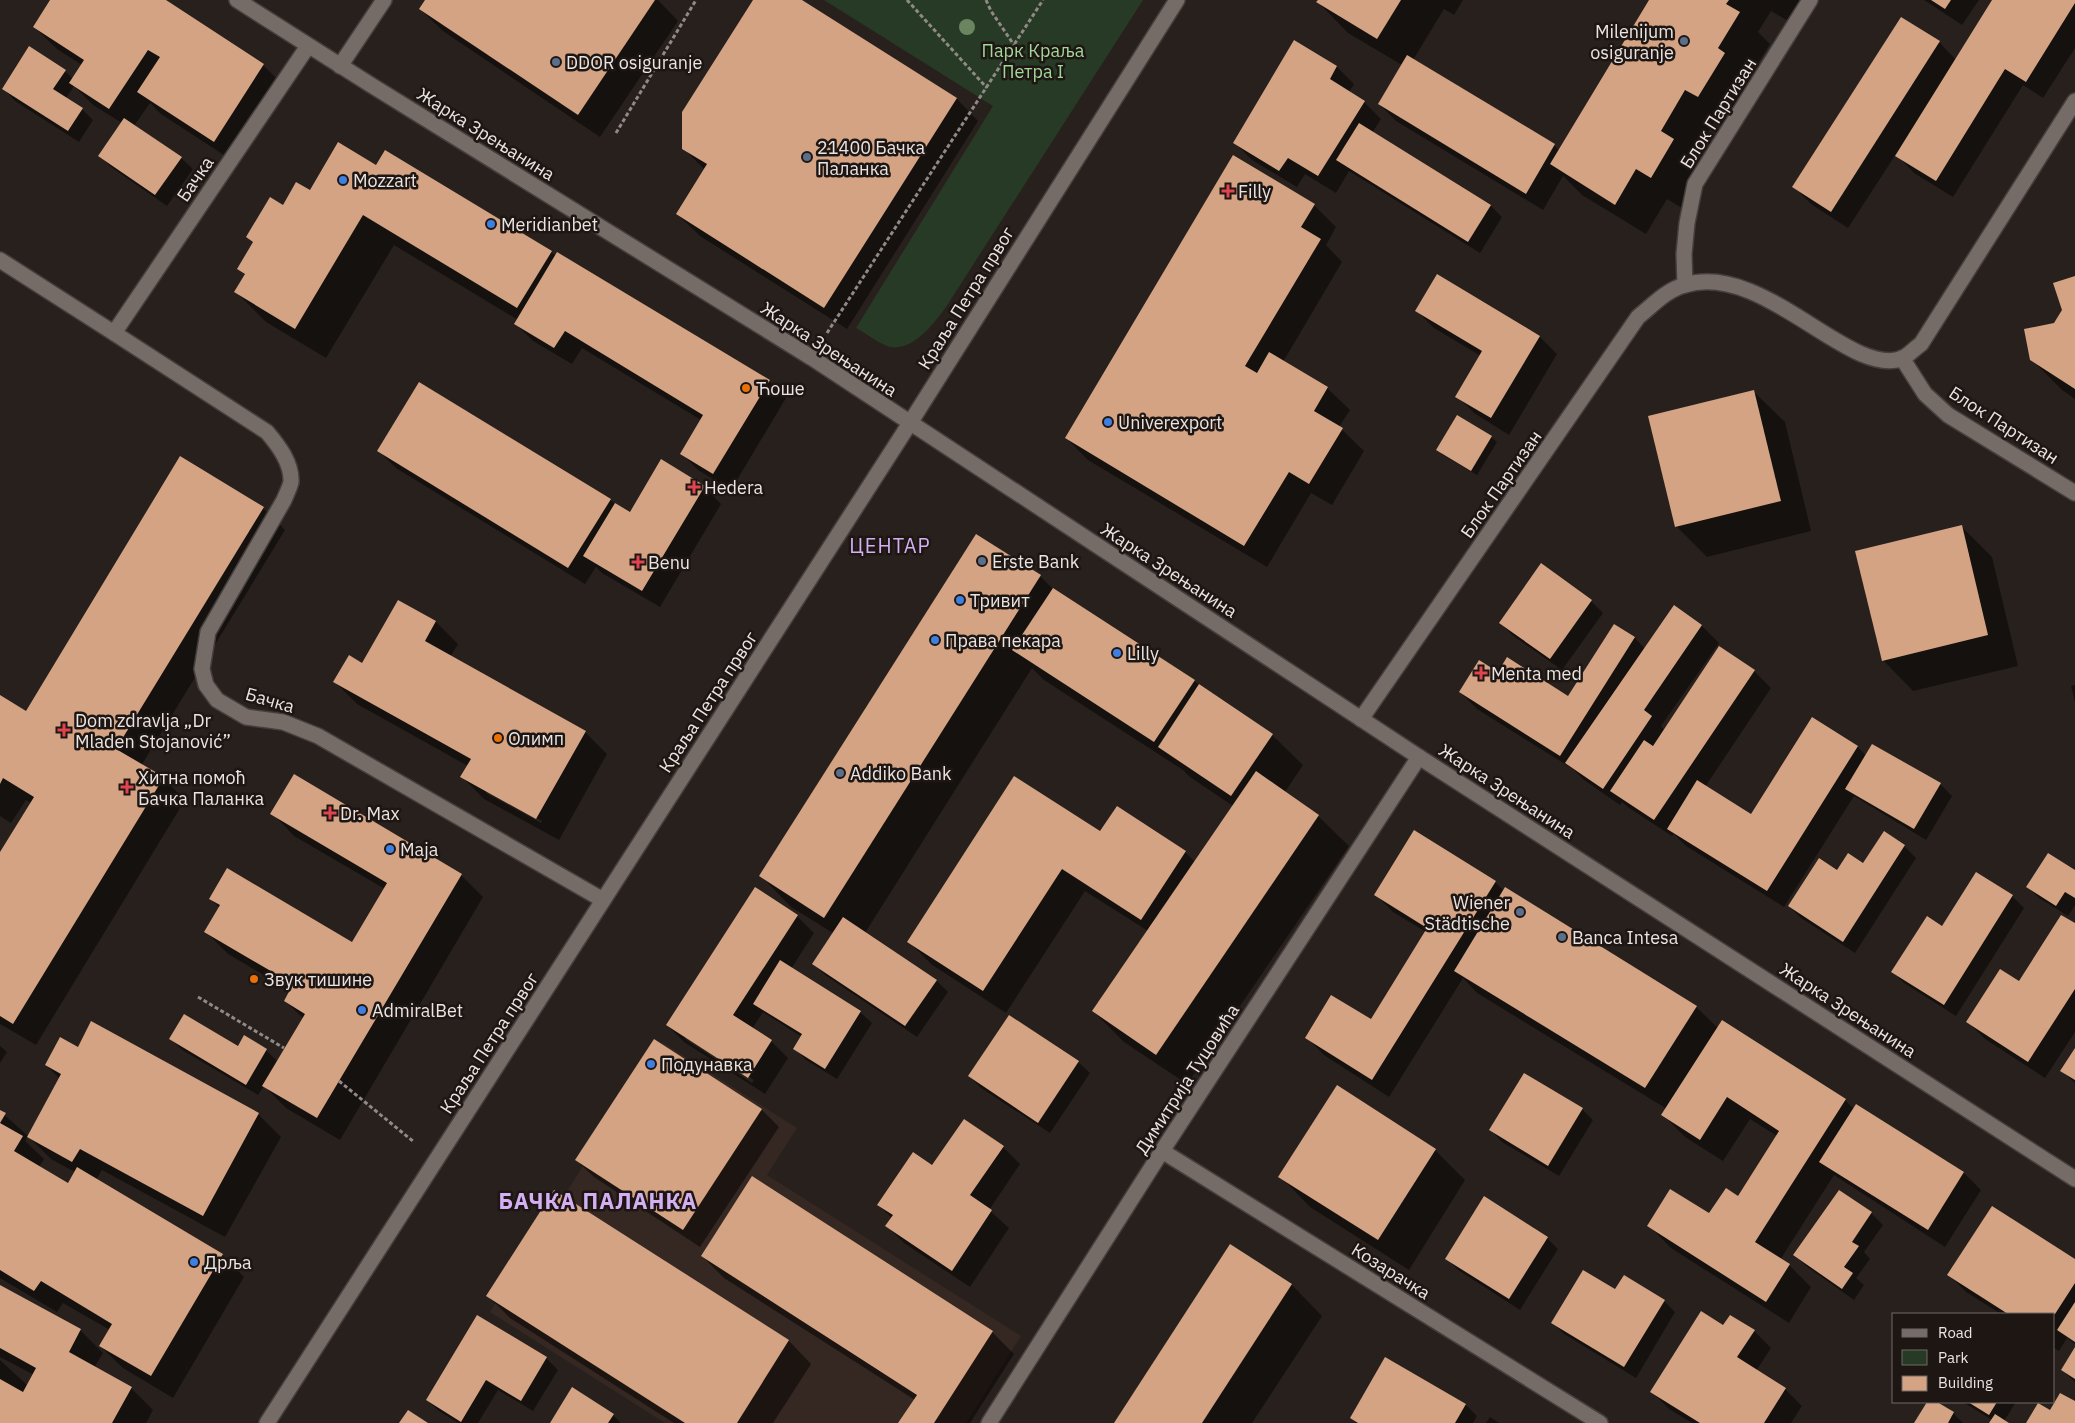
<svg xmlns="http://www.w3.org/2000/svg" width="2075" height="1423" viewBox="0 0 2075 1423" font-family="'IBM Plex Sans',sans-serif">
<rect width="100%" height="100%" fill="#28201d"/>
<path fill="#352721" d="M662 1042 797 1128 767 1175 1021 1336 966 1423H665L490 1312Z"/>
<path fill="#273a25" d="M824 0H1143L946 307C934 323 914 351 890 347 881 345 864 332 856 328L993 106Z"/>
<g fill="#0007" fill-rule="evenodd">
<path d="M52 0H164L263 65 285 87 236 163 161 114 150 103 134 126 181 158 193 169 167 206 111 167 100 156 122 123 93 105 74 86 66 98 82 109 93 120 79 142 15 101 4 89 65 71 73 79 82 65 57 49 34 27Z"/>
<path d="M426 0H658L678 21 600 137 443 31 420 9Z"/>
<path d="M754 0H800L956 98 978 121 847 329 700 236 677 214 705 170 683 148Z"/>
<path d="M1319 0H1463L1454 15 1444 9 1413 60 1554 145 1559 151 1651 0H1800L1788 21 1771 11 1758 32 1770 44 1749 78 1755 84 1729 127 1716 119 1692 159 1704 171 1682 208 1667 199 1646 234 1582 195 1563 176 1543 210 1396 121 1379 104 1402 65 1348 33 1318 2Z"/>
<path d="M1924 0H1979L1962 25Z"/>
<path d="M1993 0H2075V48L2043 98 2023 85 1953 197 1914 173 1896 154 1848 228 1811 204 1794 187 1939 42 1956 60Z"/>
<path d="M1295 42 1337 67 1354 84 1349 92 1364 102 1381 119 1372 133 1491 206 1502 217 1480 253 1349 171 1336 193 1305 174 1297 187 1252 160 1235 143Z"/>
<path d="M376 167 551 252 556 256 769 381 786 398 731 490 698 470 681 453 701 420 582 348 572 364 533 341 516 324 518 320 394 245 326 358 266 322 236 292 246 276 239 269 254 244 247 237 283 207 310 191Z"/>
<path d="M1314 205 1336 227 1326 245 1342 262 1283 362 1327 388 1350 410 1339 427 1364 451 1332 505 1311 493 1267 567 1088 460 1066 438Z"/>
<path d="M1437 276 1540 337 1557 354 1509 435 1474 413 1457 396 1481 356 1434 328 1417 311Z"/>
<path d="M2075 277V399L2062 390 2031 359 2064 310Z"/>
<path d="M1754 392 1785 422 1811 531 1707 557 1676 526Z"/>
<path d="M1491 437 1497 442 1477 475 1443 455 1438 450Z"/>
<path d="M379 451 610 500 630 514 704 487 721 504 660 607 602 573 596 567 585 584 396 468Z"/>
<path d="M263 508 285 530 141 766 163 778 185 800 36 1045 0 1024V855L31 803 26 800 11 823 0 816V696L26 712Z"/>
<path d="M1961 526 1992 557 2018 666 1913 691 1883 660Z"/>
<path d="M976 536 1040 576 1053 589 1194 681 1272 735 1303 765 1285 792 1318 816 1349 846 1187 1084 1124 1042 1093 1011 1148 931 1085 891 1006 1013 931 964 909 942 1100 833 1185 852 1195 862 1233 806 1190 777 1183 770 1044 680 1032 668 865 933 936 980 948 992 917 1037 825 975 813 963 833 933 791 907 761 876Z"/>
<path d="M1542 565 1591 601 1603 613 1562 670 1512 635 1501 623Z"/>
<path d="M398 601 436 622 458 644 450 657 585 732 607 754 559 840 484 799 462 777 468 766 357 704 335 682 363 665ZM486 790 542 821 541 823 486 793Z"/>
<path d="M1674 607 1702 626 1719 643 1661 726 1664 730 1754 671 1771 688 1705 787 1751 816 1813 718 1858 747 1866 756 1940 784 1952 796 1926 840 1854 796 1784 907 1686 846 1674 834 1672 836 1629 808 1622 802 1620 805 1584 780 1573 769 1477 709 1460 692 1498 674 1568 698 1615 626 1635 638 1645 649Z"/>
<path d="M2075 685V702L2071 686Z"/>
<path d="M272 813 461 875 483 897 340 1140 286 1108 264 1086 258 1095 182 1050 171 1039 239 1048 245 1037 266 1050 278 1062 304 1019 285 1001 291 991 228 954 206 932 220 908 210 899 352 944 385 889 294 836Z"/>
<path d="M1884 833 1904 846 1916 858 1855 953 1801 918 1789 906 1837 872 1863 865Z"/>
<path d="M2075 871V905L2068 916 2039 898 2028 887Z"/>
<path d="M1977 874 2012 896 2024 908 1956 1016 1904 983 1893 972 1943 928Z"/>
<path d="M1495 882 1504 891 1696 1007 1718 1028 1845 1100 1854 1109 1856 1105 1964 1173 1981 1190 1945 1247 1834 1175 1780 1260 1789 1265 1811 1287 1789 1323 1671 1248 1648 1225 1710 1215 1738 1198 1777 1136 1750 1119 1723 1161 1685 1137 1663 1115 1667 1109 1477 993 1463 978 1389 1097 1324 1055 1307 1038 1371 1021 1426 932 1393 912 1376 895Z"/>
<path d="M797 916 814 933 791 969 860 1012 872 1023 837 1079 806 1060 795 1049 802 1037 763 1012 752 1029 771 1041 788 1058 765 1094 684 1042 667 1025ZM685 1036 754 1080 752 1083 685 1039Z"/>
<path d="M2075 925V1032L2045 1078 1985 1039 1968 1022 2019 982Z"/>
<path d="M92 1023 258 1114 281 1137 225 1237 102 1170 96 1180 222 1255 244 1277 173 1398 123 1368 100 1346 110 1330 63 1303 57 1312 0 1278V1111L28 1136 25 1141 44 1159 39 1167 68 1184 75 1172 51 1159 29 1137 60 1079 46 1065 78 1049Z"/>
<path d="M655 1040 762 1110 779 1127 700 1247 594 1177 576 1160Z"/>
<path d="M0 1046 7 1052 0 1063Z"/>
<path d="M2075 1050V1083L2062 1071Z"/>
<path d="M1078 1062 1090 1073 1050 1133 981 1088 969 1076Z"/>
<path d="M1582 1109 1593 1120 1559 1176 1502 1142 1491 1130Z"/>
<path d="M964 1121 1003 1147 1020 1164 989 1210 1009 1228 970 1287 904 1243 887 1226 892 1218 878 1205 933 1167Z"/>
<path d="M1435 1150 1465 1180 1409 1270 1310 1207 1280 1176Z"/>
<path d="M752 1178 992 1332 1014 1354 970 1423H900L915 1400 724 1278 702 1256Z"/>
<path d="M554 1192 789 1341 811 1364 773 1423H674L510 1318 488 1296Z"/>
<path d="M1871 1213 1883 1225 1864 1252 1870 1259 1856 1278 1864 1285 1854 1300 1806 1266 1795 1255Z"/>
<path d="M1547 1238 1558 1249 1520 1310 1458 1270 1446 1258Z"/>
<path d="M1231 1246 1292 1285 1322 1316 1252 1423H1116Z"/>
<path d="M2075 1261V1344L2067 1338 2059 1351 2054 1348V1314H2001L1966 1292 1949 1275Z"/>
<path d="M0 1286 80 1330 103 1353 94 1368 131 1388 153 1410 146 1423H0V1360L28 1386 34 1375 0 1357Z"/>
<path d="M1664 1301 1675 1312 1636 1378 1564 1334 1552 1322Z"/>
<path d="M1723 1327 1754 1331 1771 1348 1756 1371 1785 1389 1802 1406 1791 1423H1692L1669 1409 1652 1392Z"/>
<path d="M2075 1350V1382L2062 1370Z"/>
<path d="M546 1358 558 1370 533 1411 498 1390 478 1423H458L439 1411 427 1400Z"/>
<path d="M1385 1359 1466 1405 1477 1416 1473 1423H1356L1351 1418Z"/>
<path d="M1928 1402H1934L1953 1413 1963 1423H1915Z"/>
<path d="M1963 1402H2016L2004 1421 2007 1423H1991L1992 1420Z"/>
<path d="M613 1415 621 1423H551Z"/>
<path d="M1490 1417 1499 1423H1486Z"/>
</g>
<g fill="#d3a383">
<path d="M50 0H166L264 64 214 142 137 92 160 57 148 50 109 109 69 83 84 60 33 27Z"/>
<path d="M425 0H655L578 115 419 9Z"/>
<path d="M753 0H802L957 98 824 308 676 214 707 164 682 149V112Z"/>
<path d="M1318 0H1401L1377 39 1316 2Z"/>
<path d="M1649 0H1729L1726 4 1740 12 1718 48 1725 53 1698 97 1685 90 1661 131 1674 139 1651 178 1636 169 1615 205 1550 164Z"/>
<path d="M1931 0H1951L1945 9Z"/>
<path d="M1992 0H2075V3L2026 82 2005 69 1936 181 1895 156Z"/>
<path d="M1901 17 1940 41 1831 212 1792 187Z"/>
<path d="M1294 40 1337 66 1330 79 1365 101 1318 176 1288 158 1279 171 1233 143Z"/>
<path d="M29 46 66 70 53 89 83 108 68 131 2 89Z"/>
<path d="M1407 55 1555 144 1526 194 1378 104Z"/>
<path d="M124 118 182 157 155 195 98 156Z"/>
<path d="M1359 123 1491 205 1468 242 1336 160Z"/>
<path d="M338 142 376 165 385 150 552 251 517 308 363 215 295 329 234 292 245 274 237 269 253 242 246 237 270 197 283 205 296 182 310 190Z"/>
<path d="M1233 155 1315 204 1301 227 1321 239 1245 366 1257 373 1269 352 1328 387 1314 411 1343 428 1309 484 1289 472 1244 546 1065 438Z"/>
<path d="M557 252 770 380 713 474 680 454 703 415 565 331 554 348 514 324Z"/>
<path d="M1437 274 1540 336 1491 418 1455 397 1482 351 1415 311Z"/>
<path d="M2075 276V389L2030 360 2024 329 2054 323 2062 310 2053 283Z"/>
<path d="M419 382 611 499 568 568 377 451Z"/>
<path d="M1754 390 1781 501 1675 527 1648 416Z"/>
<path d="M1457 415 1492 436 1471 471 1436 450Z"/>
<path d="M180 456 264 507 116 749 164 777 13 1024 0 1016V852L34 797 3 778 0 784V695L26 711Z"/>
<path d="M661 459 705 486 642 591 583 556 615 503 630 512Z"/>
<path d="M1962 525 1988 635 1882 661 1855 551Z"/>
<path d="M976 534 1041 575 824 918 759 876Z"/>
<path d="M1541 563 1592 600 1550 659 1499 623Z"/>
<path d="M1053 588 1195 680 1154 742 1012 650Z"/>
<path d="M398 600 436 621 425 641 586 731 536 819 460 777 471 759 333 682 349 655 362 663Z"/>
<path d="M1674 605 1702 625 1644 710 1652 716 1603 789 1565 763Z"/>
<path d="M1614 624 1635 637 1560 756 1459 692 1479 660 1498 672 1507 657 1568 696Z"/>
<path d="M1719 646 1755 670 1654 820 1610 791 1644 740 1653 746Z"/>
<path d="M1199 684 1273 734 1231 796 1158 747Z"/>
<path d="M1812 717 1858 746 1767 891 1667 829 1697 780 1751 814Z"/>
<path d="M1872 744 1941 783 1914 829 1845 789Z"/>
<path d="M1256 771 1319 815 1156 1055 1092 1011Z"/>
<path d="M294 774 462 874 317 1118 262 1086 305 1014 284 1001 293 984 204 932 220 905 209 899 227 868 352 942 387 883 270 814Z"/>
<path d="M1014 776 1100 831 1117 806 1186 851 1141 920 1062 869 983 991 907 942Z"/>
<path d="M1414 830 1496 881 1372 1080 1305 1038 1331 995 1371 1019 1427 928 1374 895Z"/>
<path d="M1884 831 1905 845 1843 942 1788 906 1819 858 1837 870 1848 853 1863 863Z"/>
<path d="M2048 853 2075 870V898L2065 892 2056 906 2026 887Z"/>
<path d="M1976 872 2013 895 1944 1005 1891 972 1927 916 1942 926Z"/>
<path d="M755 887 798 915 733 1015 772 1040 748 1078 666 1025Z"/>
<path d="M1505 887 1697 1006 1645 1088 1454 971Z"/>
<path d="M2061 915 2075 923V989L2028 1062 1966 1022 2000 969 2019 981Z"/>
<path d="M843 917 937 980 905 1026 812 964Z"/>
<path d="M780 960 861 1011 825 1069 793 1049 802 1034 753 1004Z"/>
<path d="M184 1014 238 1046 244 1035 267 1049 246 1085 169 1039Z"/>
<path d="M1009 1015 1079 1061 1038 1123 968 1076Z"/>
<path d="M1722 1020 1846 1099 1755 1242 1790 1264 1766 1302 1647 1226 1670 1189 1709 1213 1726 1188 1738 1196 1779 1131 1727 1097 1700 1140 1661 1115Z"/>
<path d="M91 1021 259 1113 203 1216 80 1149 72 1162 27 1137 61 1074 45 1065 60 1037 78 1047Z"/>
<path d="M654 1039 762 1109 683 1230 575 1160Z"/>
<path d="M2075 1048V1080L2060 1071Z"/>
<path d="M1524 1073 1583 1108 1548 1166 1489 1130Z"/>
<path d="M1337 1085 1436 1149 1378 1240 1278 1177Z"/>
<path d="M1856 1104 1964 1172 1928 1230 1819 1162Z"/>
<path d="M0 1110 6 1113 0 1123 23 1136 14 1151 68 1183 77 1167 223 1254 151 1376 99 1346 112 1324 41 1281 34 1291 0 1270Z"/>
<path d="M964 1119 1004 1146 970 1195 992 1210 952 1271 885 1226 893 1215 877 1205 913 1152 932 1165Z"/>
<path d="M752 1176 993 1331 934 1423H898L917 1395 701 1256Z"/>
<path d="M554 1190 789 1340 737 1423H685L486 1296Z"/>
<path d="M1839 1190 1872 1212 1852 1242 1859 1246 1844 1267 1853 1273 1842 1289 1793 1255Z"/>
<path d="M1484 1196 1548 1237 1509 1299 1445 1259Z"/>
<path d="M1992 1206 2075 1259V1283L2055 1314H2008L1947 1275Z"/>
<path d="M1230 1244 1292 1284 1202 1423H1114Z"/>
<path d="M1583 1270 1615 1289 1624 1275 1665 1300 1624 1367 1551 1323Z"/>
<path d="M0 1285 81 1329 69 1352 132 1387 112 1423H0V1379L23 1392 36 1368 0 1348Z"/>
<path d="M2075 1302V1342L2057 1330Z"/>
<path d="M1701 1311 1723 1325 1730 1315 1755 1330 1737 1357 1786 1388 1764 1423H1700L1650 1392Z"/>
<path d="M477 1315 547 1357 521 1401 486 1380 461 1422 426 1400Z"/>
<path d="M2075 1347V1379L2061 1370Z"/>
<path d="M1385 1357 1466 1404 1455 1423H1358L1350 1418Z"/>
<path d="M572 1387 614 1414 608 1423H550Z"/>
<path d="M2060 1393 2075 1401V1423H2026L2038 1403 2050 1410Z"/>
<path d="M1927 1402H1937L1954 1412 1948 1423H1914Z"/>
<path d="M1968 1402H1997L1989 1415Z"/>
<path d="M408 1410 428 1423H399Z"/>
<path d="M1995 1414 2009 1423H1989Z"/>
</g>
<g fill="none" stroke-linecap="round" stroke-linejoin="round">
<defs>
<g id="service">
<path d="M0 260 114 333 308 46"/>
<path d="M1685 285 1684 254 1687 223 1695 184 1810 0"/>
<path d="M114 333 267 432C278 445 292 463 291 482 290 487 286 495 284 500L208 632 202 669 206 685 217 700 246 717 283 722 318 736 603 900"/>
<path d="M1902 358 1925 394 1948 415 2075 493"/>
</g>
<path id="pedestrian" d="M910 423 1177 0"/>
<g id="minor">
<path d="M237 0 371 85 812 358 1419 757 2075 1179"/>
<path d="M340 66 384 0"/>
<path d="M1361 719 1638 317C1653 305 1666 290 1685 285 1764 261 1851 380 1903 358 1909 355 1915 348 1921 344L2075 101"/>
<path d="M1162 1151 1600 1423"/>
<path d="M267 1423 910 423"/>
<path d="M989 1423 1162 1151 1419 757"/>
</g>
</defs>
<use href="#service" stroke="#443e3c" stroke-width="18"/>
<use href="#pedestrian" stroke="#443e3c" stroke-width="18"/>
<use href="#minor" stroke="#443e3c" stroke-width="18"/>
<g stroke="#908986" stroke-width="3" stroke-dasharray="4 2.5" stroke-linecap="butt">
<path d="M907 0 987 88"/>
<path d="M986 0 991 11 1014 45"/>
<path d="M616 133 696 0"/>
<path d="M827 333 1043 0"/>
<path d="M198 997 284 1048"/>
<path d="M339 1081 414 1142"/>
</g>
<use href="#service" stroke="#756b67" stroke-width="15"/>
<use href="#pedestrian" stroke="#756b67" stroke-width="15"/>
<use href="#minor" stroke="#756b67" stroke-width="15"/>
</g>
<circle fill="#6b8561" cx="967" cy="27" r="8"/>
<g fill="#5c6f8a" stroke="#1e1613" stroke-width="2">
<circle cx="1684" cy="41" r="5"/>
<circle cx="556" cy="62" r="5"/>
<circle cx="807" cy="157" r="5"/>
<circle cx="982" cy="561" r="5"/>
<circle cx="840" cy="773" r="5"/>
<circle cx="1520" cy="912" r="5"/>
<circle cx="1562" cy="937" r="5"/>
</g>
<g fill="#3f7fe0" stroke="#1e1613" stroke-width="2">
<circle cx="343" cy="180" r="5"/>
<circle cx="491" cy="224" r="5"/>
<circle cx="1108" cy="422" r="5"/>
<circle cx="960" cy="600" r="5"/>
<circle cx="935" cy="640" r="5"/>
<circle cx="1117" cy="653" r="5"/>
<circle cx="390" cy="849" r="5"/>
<circle cx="362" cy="1010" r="5"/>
<circle cx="651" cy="1064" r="5"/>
<circle cx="194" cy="1262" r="5"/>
</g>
<g fill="#e0444e" stroke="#1e1613" stroke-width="2">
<path d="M1225.5 183.5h5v5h5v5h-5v5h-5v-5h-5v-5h5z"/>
<path d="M691.5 479.5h5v5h5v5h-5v5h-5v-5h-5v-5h5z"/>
<path d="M635.5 554.5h5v5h5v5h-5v5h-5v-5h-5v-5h5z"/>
<path d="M1478.5 665.5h5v5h5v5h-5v5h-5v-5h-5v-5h5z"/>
<path d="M61.5 722.5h5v5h5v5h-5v5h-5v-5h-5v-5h5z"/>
<path d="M124.5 779.5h5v5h5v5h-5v5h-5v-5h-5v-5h5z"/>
<path d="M327.5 805.5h5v5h5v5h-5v5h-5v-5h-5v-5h5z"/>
</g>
<g fill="#e8710a" stroke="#1e1613" stroke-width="2">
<circle cx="746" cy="388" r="5"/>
<circle cx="498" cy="738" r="5"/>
<circle cx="254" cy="979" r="5"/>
</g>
<g text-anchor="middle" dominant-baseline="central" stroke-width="5" stroke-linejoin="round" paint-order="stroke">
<g font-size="18" fill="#eae4e2" stroke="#1e1613" text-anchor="start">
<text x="1674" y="31" text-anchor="end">Milenijum<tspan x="1674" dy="21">osiguranje</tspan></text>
<text x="566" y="62">DDOR osiguranje</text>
<text x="817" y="147">21400 Бачка<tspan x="817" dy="21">Паланка</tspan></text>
<text x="353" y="180">Mozzart</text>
<text x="1238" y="191">Filly</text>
<text x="501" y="224">Meridianbet</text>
<text x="756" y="388">Ћоше</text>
<text x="1118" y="422">Univerexport</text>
<text x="704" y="487">Hedera</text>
<text x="992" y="561">Erste Bank</text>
<text x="648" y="562">Benu</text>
<text x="970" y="600">Тривит</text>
<text x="945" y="640">Права пекара</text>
<text x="1127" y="653">Lilly</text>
<text x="1491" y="673">Menta med</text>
<text x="75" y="720">Dom zdravlja „Dr<tspan x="75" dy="21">Mladen Stojanović”</tspan></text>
<text x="508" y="738">Олимп</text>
<text x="850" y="773">Addiko Bank</text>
<text x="138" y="777">Хитна помоћ<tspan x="138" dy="21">Бачка Паланка</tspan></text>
<text x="340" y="813">Dr. Max</text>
<text x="400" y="849">Maja</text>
<text x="1510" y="902" text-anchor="end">Wiener<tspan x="1510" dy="21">Städtische</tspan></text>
<text x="1572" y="937">Banca Intesa</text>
<text x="264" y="979">Звук тишине</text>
<text x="372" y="1010">AdmiralBet</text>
<text x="661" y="1064">Подунавка</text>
<text x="204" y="1262">Дрља</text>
</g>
<g font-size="18" fill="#a1d899" stroke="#1e1613">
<text x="1033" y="50">Парк Краља<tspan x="1033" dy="21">Петра I</tspan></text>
</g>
<g font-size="18" fill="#eae4e2" stroke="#1e1613">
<text transform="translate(1718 113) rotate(-58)">Блок Партизан</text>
<text transform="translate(486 134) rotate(32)">Жарка Зрењанина</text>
<text transform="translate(195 179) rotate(-56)">Бачка</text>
<text transform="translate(966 298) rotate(-58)">Краља Петра првог</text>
<text transform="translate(829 349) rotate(33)">Жарка Зрењанина</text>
<text transform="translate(2004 425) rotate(33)">Блок Партизан</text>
<text transform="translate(1501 484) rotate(-55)">Блок Партизан</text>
<text transform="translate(1169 570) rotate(33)">Жарка Зрењанина</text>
<text transform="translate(270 700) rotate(16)">Бачка</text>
<text transform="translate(708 702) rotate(-57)">Краља Петра првог</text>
<text transform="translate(1507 791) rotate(33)">Жарка Зрењанина</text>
<text transform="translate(1848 1010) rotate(33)">Жарка Зрењанина</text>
<text transform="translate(489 1043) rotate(-57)">Краља Петра првог</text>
<text transform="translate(1187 1079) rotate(-57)">Димитрија Туцовића</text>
<text transform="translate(1391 1271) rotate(32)">Козарачка</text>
</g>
<g font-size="20" letter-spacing="1" fill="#d4b0f3" stroke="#1e1613">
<text x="890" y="545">ЦЕНТАР</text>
</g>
<g font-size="22" font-weight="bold" letter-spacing="1" fill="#d4b0f3" stroke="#1e1613">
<text x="598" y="1200">БАЧКА ПАЛАНКА</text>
</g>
</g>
<rect x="1892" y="1313" width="162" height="90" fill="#1e1613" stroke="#706866"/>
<rect x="1902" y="1329" width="25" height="8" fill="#756b67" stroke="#706866"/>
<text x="1938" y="1338" font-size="15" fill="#eae4e2">Road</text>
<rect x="1902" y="1350" width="25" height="15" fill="#273a25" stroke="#706866"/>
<text x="1938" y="1363" font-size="15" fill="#eae4e2">Park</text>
<rect x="1902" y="1376" width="25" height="15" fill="#d3a383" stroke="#706866"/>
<text x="1938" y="1388" font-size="15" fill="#eae4e2">Building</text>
</svg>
